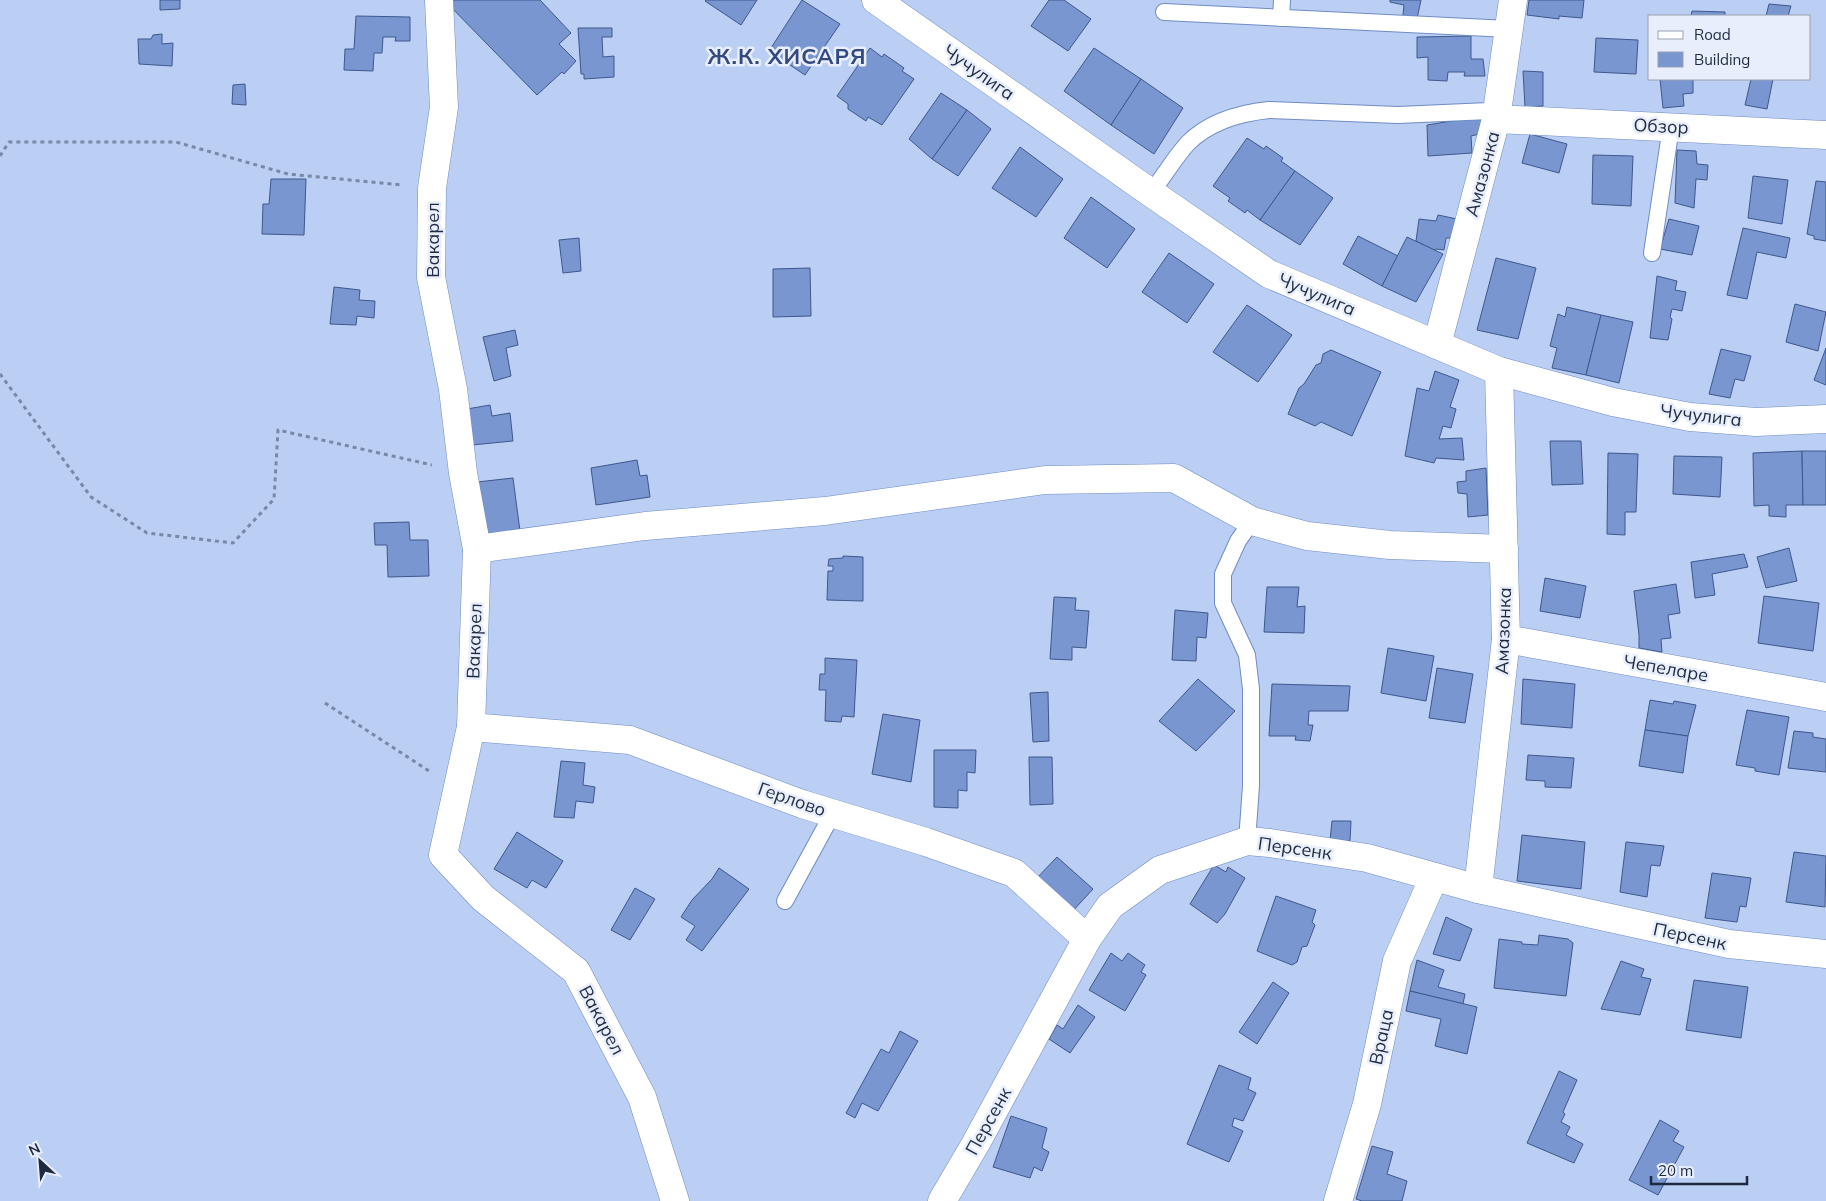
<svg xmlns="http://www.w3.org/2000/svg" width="1826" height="1201" viewBox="0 0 1826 1201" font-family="Mulish,sans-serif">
<rect width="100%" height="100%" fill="#bbcef3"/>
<g fill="#7996d1" stroke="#3e588d">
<path d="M160 0H180V9L160 10Z"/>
<path d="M444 0H540L571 33 559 44 576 61 564 74 562 72 537 95Z"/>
<path d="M706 0H757L741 25 705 1Z"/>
<path d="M802 0 840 24 805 75 769 51Z"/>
<path d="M1049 0H1064L1091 19 1068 51 1031 26Z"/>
<path d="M1390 0H1421L1417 19 1403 15 1404 5 1390 2Z"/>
<path d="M1529 0H1584L1582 18 1559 16V19L1527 15Z"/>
<path d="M1769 4 1791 6 1788 16H1766Z"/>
<path d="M1692 11 1725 12V16H1691Z"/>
<path d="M356 16 410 17V41H395L396 37H383L382 53H374L373 71 344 70 345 49H354Z"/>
<path d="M578 28H612V37H602L603 57 614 56V77L584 79V74H581Z"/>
<path d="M162 34V44L173 43 172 66 139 64 138 39H151L153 35Z"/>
<path d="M1471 36V59H1483L1485 76H1464L1465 72H1448L1447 81 1428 80V57L1417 58V37Z"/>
<path d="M1596 38 1638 40 1636 74 1594 72Z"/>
<path d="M870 48 882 57 884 54 904 68 902 71 914 79 882 125 868 117 866 121 848 109V104L837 96Z"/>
<path d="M1094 48 1141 79 1111 125 1064 91Z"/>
<path d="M1523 71 1543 72V106L1525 107Z"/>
<path d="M1141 79 1183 108 1154 154 1111 125Z"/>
<path d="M1660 79H1693V93L1683 94 1684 106 1663 108Z"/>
<path d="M1751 79H1773L1767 109 1745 105Z"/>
<path d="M245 84 246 105 232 104 233 85Z"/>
<path d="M941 93 967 110 932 159 909 139Z"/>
<path d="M967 110 991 129 958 176 932 159Z"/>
<path d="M1488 115V132L1471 136 1472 153 1428 156 1427 125Z"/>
<path d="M1530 134 1567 144 1559 173 1522 163Z"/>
<path d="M1247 138 1264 149 1266 146 1283 158 1281 161 1295 171 1260 220 1247 210 1245 213 1228 201 1230 198 1213 186Z"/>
<path d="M1020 147 1063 179 1036 217 992 188Z"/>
<path d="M1677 150 1696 151 1697 164 1708 165 1707 180 1696 179 1694 208 1675 203Z"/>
<path d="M1593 155 1633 156 1631 206 1592 204Z"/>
<path d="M1295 171 1333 198 1300 245 1260 220Z"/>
<path d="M1753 176 1788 180 1782 224 1748 218Z"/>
<path d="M271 179H306L304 235 262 234 263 204H269Z"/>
<path d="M1816 181 1826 182V241L1814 239V236L1807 234Z"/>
<path d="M1091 197 1135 229 1107 268 1064 238Z"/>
<path d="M1438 215 1457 219 1455 238H1446L1444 250 1436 249 1434 250 1416 241 1419 219 1436 221Z"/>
<path d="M1669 219 1699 226 1692 255 1660 249Z"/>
<path d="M1743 228 1790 238 1786 258 1757 252 1747 299 1727 295Z"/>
<path d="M1358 236 1398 256 1382 286 1343 264Z"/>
<path d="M1407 237 1443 254 1416 302 1382 286Z"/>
<path d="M579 238 581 271 563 273 559 240Z"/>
<path d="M1169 253 1214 284 1187 323 1142 292Z"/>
<path d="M1496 258 1536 268 1518 339 1477 330Z"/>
<path d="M810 268 811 316 773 317V269Z"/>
<path d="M1657 276 1677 281 1675 290 1686 292 1682 311 1672 309 1670 317 1672 319 1668 340 1650 338Z"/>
<path d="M334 287 360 290 359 300 375 301 374 318 357 316 356 325 330 324Z"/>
<path d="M1795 304 1826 312 1818 351 1786 342Z"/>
<path d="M1247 305 1292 335 1258 382 1213 352Z"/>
<path d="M1567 307 1601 315 1586 375 1552 368 1557 348 1550 346 1558 314 1565 317Z"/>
<path d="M1601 315 1633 322 1619 383 1586 375Z"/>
<path d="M515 330 518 345 506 348 511 376 494 381 483 337Z"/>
<path d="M1826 348V385L1814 380Z"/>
<path d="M1721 349 1751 356 1744 381 1735 379 1730 398 1709 394Z"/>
<path d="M1331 350 1381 372 1352 436 1321 422 1315 426 1288 414 1299 388 1304 384 1316 365 1321 363 1323 354Z"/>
<path d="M1435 371 1459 380 1450 407 1456 409 1451 428 1443 426 1439 439 1462 438 1464 460 1436 458 1434 463 1405 456 1417 388 1429 391Z"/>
<path d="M490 405 492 416 510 413 513 441 472 445 467 409Z"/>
<path d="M1550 441H1581L1583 484 1552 485Z"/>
<path d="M1802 451 1803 505H1786V517L1769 516V505L1754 506 1753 453Z"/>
<path d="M1802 451H1826V505H1803Z"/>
<path d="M1608 453 1638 454 1636 512H1625V535L1607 534Z"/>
<path d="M1674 456 1722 457 1720 497 1673 494Z"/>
<path d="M637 460 640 476 647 475 650 497 596 505 591 468Z"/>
<path d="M1486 468 1488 515 1468 517 1467 494 1458 493 1457 482 1466 481V471Z"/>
<path d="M513 478 520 531 484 536 477 482Z"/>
<path d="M409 522 410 540H428L429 576 388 577 387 545H375L374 523Z"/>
<path d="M1789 548 1797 581 1766 588 1757 557Z"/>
<path d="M1744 554 1748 567 1712 574 1715 595 1695 598 1691 562Z"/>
<path d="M843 556 863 557V601L827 600 828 571H833V566H828L829 559 843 558Z"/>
<path d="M1545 578 1586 586 1580 618 1540 611Z"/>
<path d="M1676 584 1680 613 1668 615 1671 638 1661 639 1662 652 1639 648V635L1634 591Z"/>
<path d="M1267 587H1299L1297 607 1305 606 1304 633 1264 632Z"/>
<path d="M1764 596 1819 603 1813 651 1758 643Z"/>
<path d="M1054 597 1076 598 1075 610 1089 611 1086 648 1072 647V660L1050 659Z"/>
<path d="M1175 610 1208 613 1206 638 1197 637 1196 661 1172 660Z"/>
<path d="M1388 648 1434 656 1426 701 1381 693Z"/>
<path d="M825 658 857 660 854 717 842 716 841 722 825 721 826 690H819L820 674H825Z"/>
<path d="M1437 668 1473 674 1465 723 1429 718Z"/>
<path d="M1198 679 1235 711 1196 751 1159 721Z"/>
<path d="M1523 679 1575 684 1572 728 1521 724Z"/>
<path d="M1272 684 1350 686 1348 711H1309L1308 725H1313L1310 741 1295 740 1296 736H1269Z"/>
<path d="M1048 692 1049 741 1033 742 1030 693Z"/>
<path d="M1650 700 1673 704 1674 701 1696 705 1688 736 1645 730Z"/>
<path d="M1747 710 1789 717 1779 775 1755 771V768L1736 765Z"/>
<path d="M883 714 920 720 911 782 872 774Z"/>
<path d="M1645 730 1688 736 1683 773 1639 766Z"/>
<path d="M1794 731 1813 733V737L1826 739V772L1788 768Z"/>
<path d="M934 750H976L975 773 967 772V791L958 790V808L934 807Z"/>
<path d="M1528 755 1574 758 1571 788 1545 787V781L1526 780Z"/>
<path d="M1029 757H1052L1053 804 1030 805Z"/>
<path d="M561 761 585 763 583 785 595 787 593 803 576 801 574 818 554 817Z"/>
<path d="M1332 821H1351L1350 841H1330Z"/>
<path d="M517 832 563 861 546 888 532 880 527 888 494 869Z"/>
<path d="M1522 835 1585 842 1581 889 1517 881Z"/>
<path d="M1626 842 1664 846 1660 866 1651 865 1647 897 1620 892Z"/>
<path d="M1794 852 1826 856 1825 907 1786 902Z"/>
<path d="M1057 857 1093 889 1070 914 1035 880Z"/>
<path d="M1214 865 1226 872 1228 867 1245 878 1225 914 1217 923 1190 904Z"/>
<path d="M719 868 749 889 702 951 686 940 695 926 681 917 692 900 712 879Z"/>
<path d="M1712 873 1751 878 1746 907 1740 906 1737 922 1705 918Z"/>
<path d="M635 888 655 899 630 940 611 930Z"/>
<path d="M1276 896 1316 910 1312 922 1315 925 1307 946 1302 947 1297 962 1292 965 1257 951Z"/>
<path d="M1446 917 1472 929 1460 961 1433 954Z"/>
<path d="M1539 935 1568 939 1573 943 1566 996 1494 988 1499 939 1522 942V944L1538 945Z"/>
<path d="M1111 953 1122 961 1128 953 1145 965 1141 972 1146 975 1125 1011 1089 990Z"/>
<path d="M1417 960 1444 970 1438 987 1465 994 1463 1004 1410 991Z"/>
<path d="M1621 961 1644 969 1641 977 1651 979 1640 1015 1601 1009Z"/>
<path d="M1694 980 1748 987 1741 1038 1686 1030Z"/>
<path d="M1273 982 1289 993 1257 1044 1239 1032Z"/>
<path d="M1410 991 1477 1007 1467 1054 1435 1046 1441 1019 1406 1011Z"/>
<path d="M1078 1005 1095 1017 1070 1053 1049 1039 1057 1025 1063 1029Z"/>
<path d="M900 1031 918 1041 878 1111 862 1103 855 1118 846 1113 881 1049 889 1053Z"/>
<path d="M1219 1065 1251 1078 1248 1089 1256 1093 1243 1121 1234 1118 1232 1126 1243 1131 1229 1162 1187 1144Z"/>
<path d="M1559 1071 1577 1080 1563 1112 1565 1114 1561 1122 1570 1127 1566 1135 1583 1144 1574 1163 1527 1143Z"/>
<path d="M1011 1116 1047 1128 1042 1148 1049 1152 1042 1171 1034 1167 1030 1178 993 1167Z"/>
<path d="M1660 1120 1679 1131 1673 1141 1684 1147 1658 1195 1629 1180Z"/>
<path d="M1372 1146 1393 1152 1387 1174 1407 1181 1402 1201H1362L1356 1199Z"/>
</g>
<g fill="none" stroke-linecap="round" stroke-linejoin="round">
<defs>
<g id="service">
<path d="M1164 12 1509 29"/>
<path d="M1281 18 1282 0"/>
<path d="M1154 195 1155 187C1166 173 1176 156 1188 143 1209 122 1240 113 1269 110L1398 115 1489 111 1497 109"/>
<path d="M1652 253 1671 127"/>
<path d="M1247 841 1251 786V689L1247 655 1223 603V574L1238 541 1252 521"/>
<path d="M785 901 833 813"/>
</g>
<g id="minor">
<path d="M439 0 444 107 432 188 431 277 453 389 463 473 477 549 471 727 443 855 483 898 576 971 642 1097 675 1201"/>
<path d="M876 0 1154 195 1269 274 1499 371 1613 402 1690 417 1756 422 1826 419"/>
<path d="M1496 119 1826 135"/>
<path d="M1437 345 1496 119 1513 0"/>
<path d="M477 549 645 526 825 511 1045 480 1174 478 1252 521 1307 536 1390 545 1504 549"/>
<path d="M1506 639 1826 697"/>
<path d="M471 727 630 740 802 804 926 842 1014 873 1087 939"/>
<path d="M1478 889 1506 639 1499 371"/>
<path d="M942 1201 976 1143 1087 939 1110 906 1160 870 1247 841 1270 843 1367 858 1478 889 1729 944 1826 954"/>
<path d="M1338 1201 1367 1104 1397 961 1434 877"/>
</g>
</defs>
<use href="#service" stroke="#6f8cc5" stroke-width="18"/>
<use href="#minor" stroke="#6f8cc5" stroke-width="29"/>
<g stroke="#7888a7" stroke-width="3" stroke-dasharray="4 4" stroke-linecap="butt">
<path d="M0 156 9 142H176L288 174 402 185"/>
<path d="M0 374 91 497 147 533 233 543 274 499 278 430 432 465"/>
<path d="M325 703 429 771"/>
</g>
<use href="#service" stroke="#fff" stroke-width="16"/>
<use href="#minor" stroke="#fff" stroke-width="28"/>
</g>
<g text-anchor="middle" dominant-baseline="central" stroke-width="5" stroke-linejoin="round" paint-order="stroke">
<g font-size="18" fill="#1e2a41" stroke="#e8eefb">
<text transform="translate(979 72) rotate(35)">Чучулига</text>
<text transform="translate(1661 126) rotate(3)">Обзор</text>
<text transform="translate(1482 174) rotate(-75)">Амазонка</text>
<text transform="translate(432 240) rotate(-90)">Вакарел</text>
<text transform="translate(1317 294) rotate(23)">Чучулига</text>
<text transform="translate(1701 415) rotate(7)">Чучулига</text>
<text transform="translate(1503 631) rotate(-88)">Амазонка</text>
<text transform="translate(474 641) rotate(-88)">Вакарел</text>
<text transform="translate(1666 668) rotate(10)">Чепеларе</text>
<text transform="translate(792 799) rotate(19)">Герлово</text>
<text transform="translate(1295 848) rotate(8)">Персенк</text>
<text transform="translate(1690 936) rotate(12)">Персенк</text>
<text transform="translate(602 1020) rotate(62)">Вакарел</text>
<text transform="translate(1381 1037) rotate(-78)">Враца</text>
<text transform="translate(988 1121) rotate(-61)">Персенк</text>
</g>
<g font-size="22" font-weight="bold" letter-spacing="1" fill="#324a7f" stroke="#e8eefb">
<text x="787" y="56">Ж.К. ХИСАРЯ</text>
</g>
</g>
<rect x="1648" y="15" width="162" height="65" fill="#e8eefb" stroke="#97a0b1"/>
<rect x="1658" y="31" width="25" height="8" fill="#ffffff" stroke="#97a0b1"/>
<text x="1694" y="40" font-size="15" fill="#1e2a41">Road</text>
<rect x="1658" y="52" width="25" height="15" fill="#7996d1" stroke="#97a0b1"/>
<text x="1694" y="65" font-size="15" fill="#1e2a41">Building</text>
<g transform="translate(40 1161) rotate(334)" stroke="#e8eefb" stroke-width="4" paint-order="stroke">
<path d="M0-4L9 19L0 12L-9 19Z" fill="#1e2a41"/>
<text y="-8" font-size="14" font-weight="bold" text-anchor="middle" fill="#1e2a41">N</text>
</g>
<path d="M1651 1176v8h96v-8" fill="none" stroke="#1e2a41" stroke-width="2.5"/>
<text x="1658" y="1176" font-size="15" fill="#1e2a41" stroke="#e8eefb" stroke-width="4" paint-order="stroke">20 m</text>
</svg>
